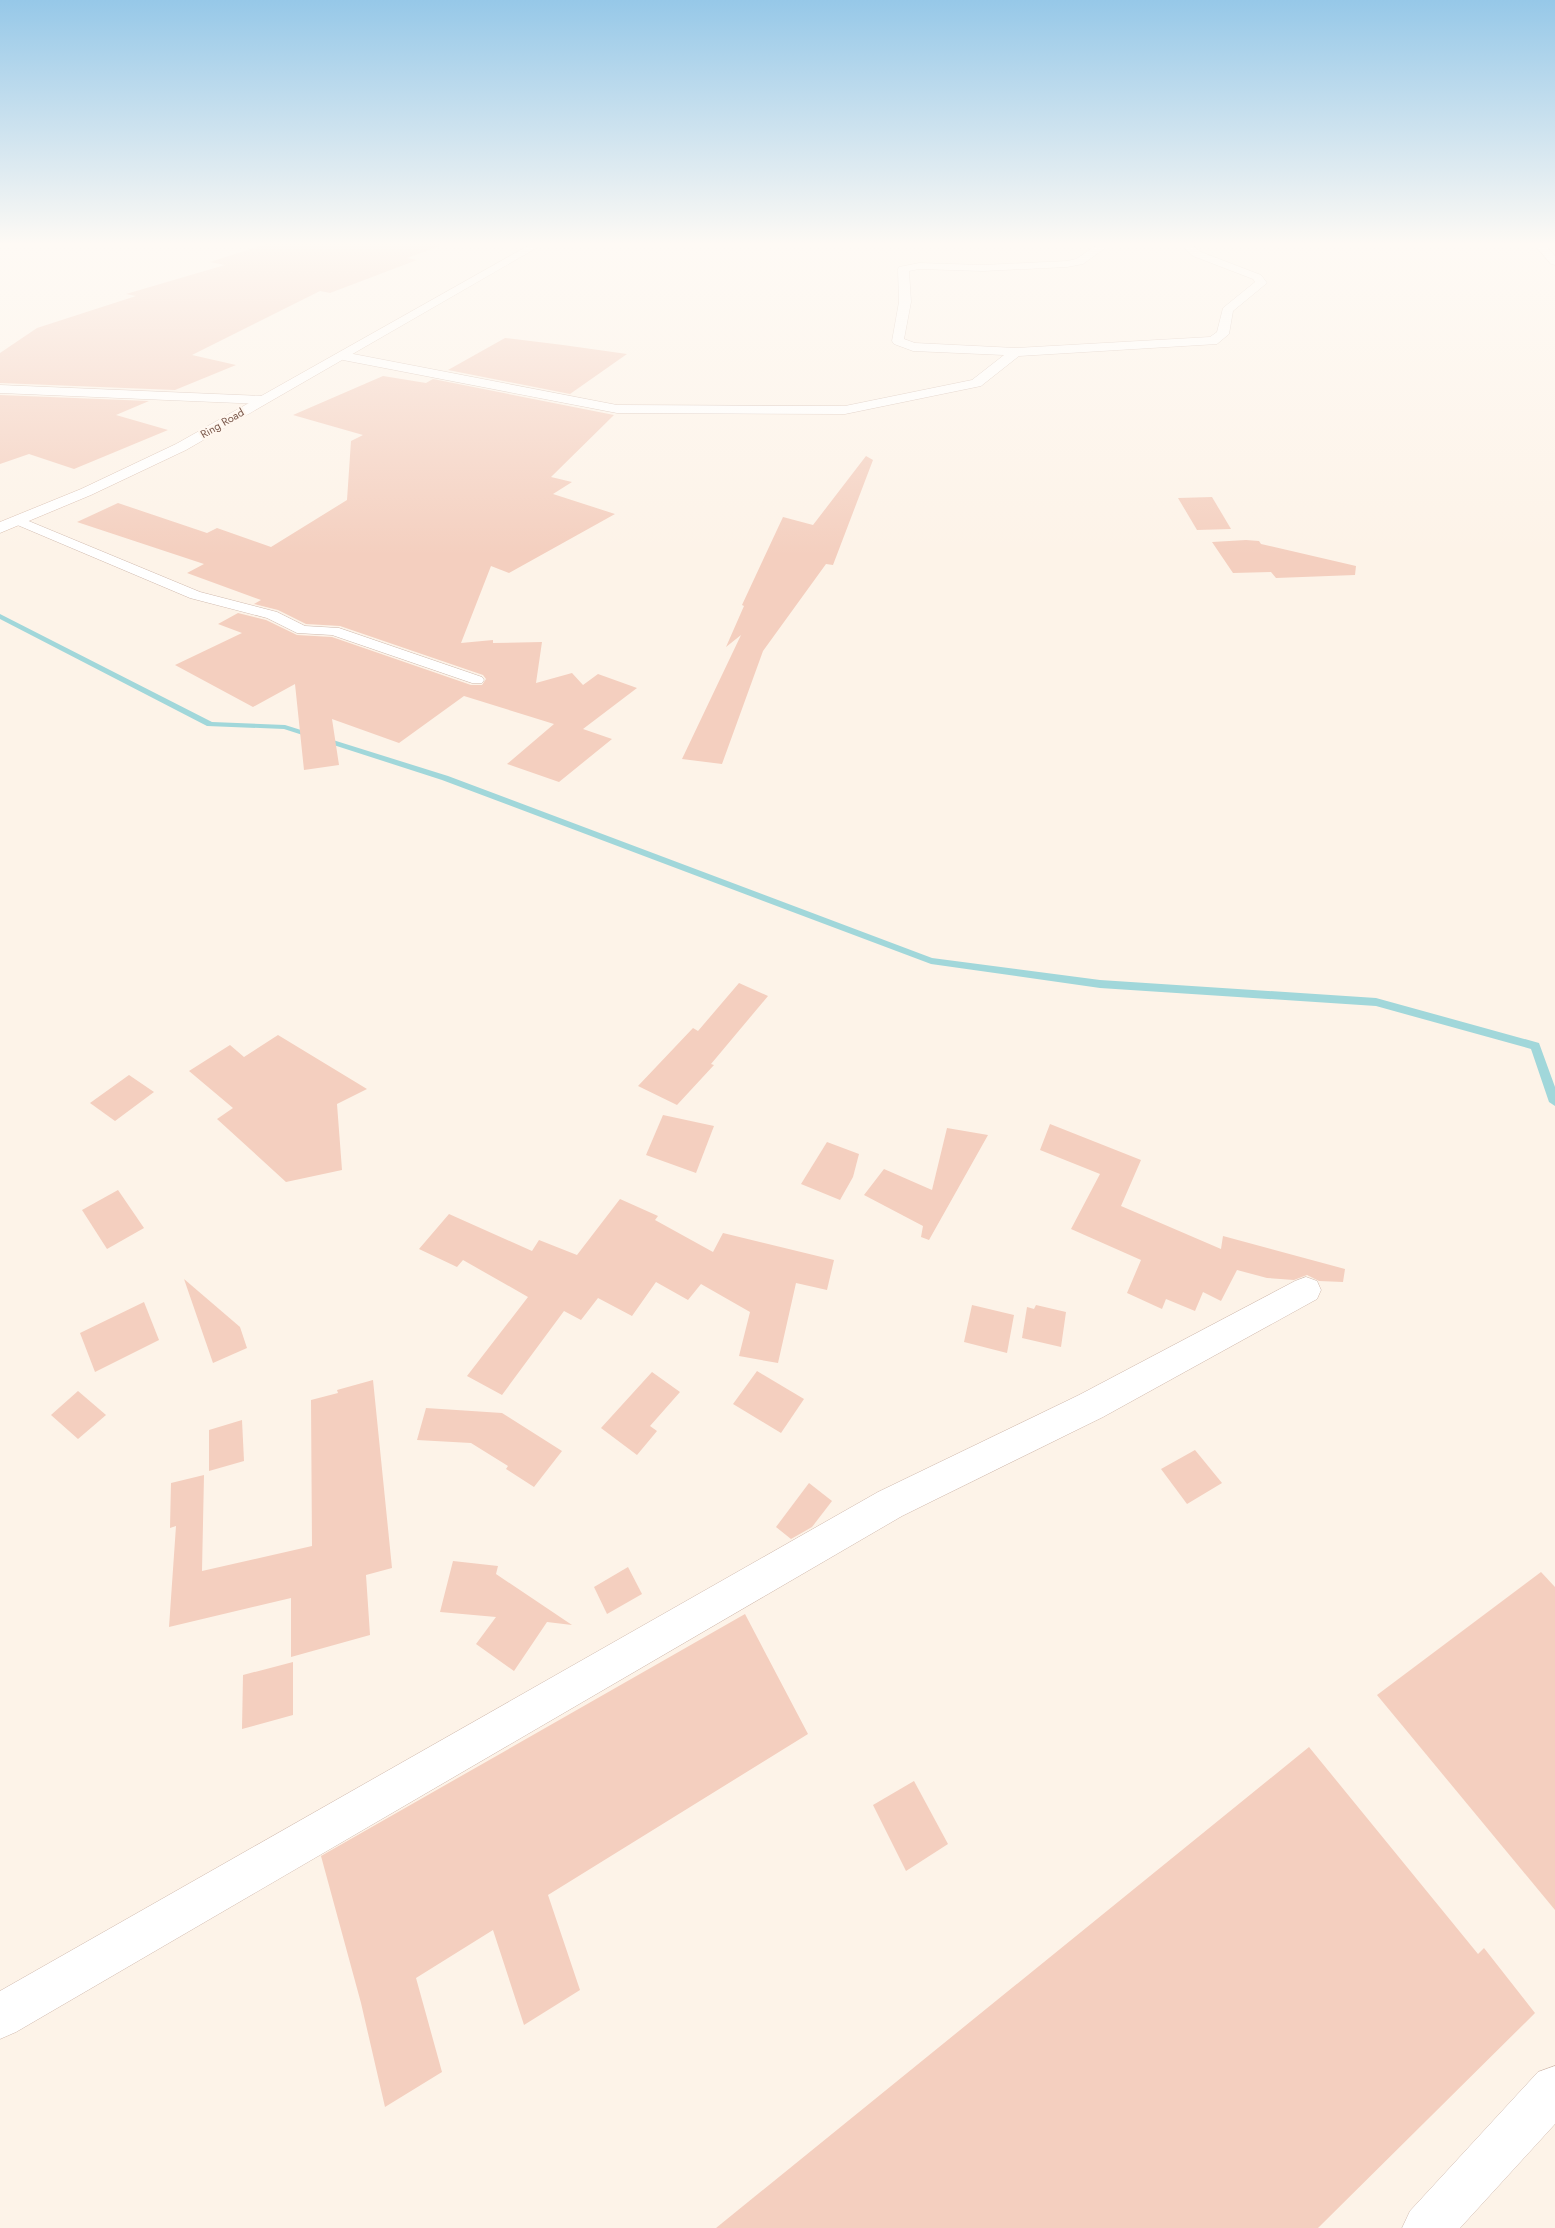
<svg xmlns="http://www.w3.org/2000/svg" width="1555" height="2228" viewBox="0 0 1555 2228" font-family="Jost,sans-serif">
<rect width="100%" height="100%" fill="#fdf3e8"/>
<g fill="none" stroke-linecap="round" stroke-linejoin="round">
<path fill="#a1d7da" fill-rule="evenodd" d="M0 614 212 722 285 725 448 776 932 958 1100 980 1376 998 1539 1043 1555 1087V1106L1549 1102 1531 1049 1376 1006 1100 988 931 964 442 780 284 729 207 726 0 619Z"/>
</g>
<g fill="#f4cfbf">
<path d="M269 243H439L440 246 407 258 417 260 330 293 320 291 192 355 236 365 175 390 0 383V353L37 328 136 296 126 294 225 265 210 262Z"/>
<path d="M505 338 563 345 627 354 570 394 448 370Z"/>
<path d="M383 376 426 383 433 379 614 415 551 477 572 482 553 494 615 514 509 573 491 566 461 643 493 640V643L542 642 536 683 572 673 583 685 598 674 637 688 583 729 612 739 559 782 507 764 554 724 464 696 399 743 332 719 339 765 304 770 295 684 253 707 175 665 242 633 218 624 238 613 266 620 297 635 332 637 471 685H482L486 679 483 675 340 626 306 624 278 610 254 604 261 600 187 573 204 564 77 522 118 503 207 533 217 528 271 547 347 500 351 441 363 435 293 415Z"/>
<path d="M0 395 149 401 116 415 168 430 74 469 29 454 0 464Z"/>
<path d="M866 456 873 460 833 565 826 564 763 651 722 764 682 759 741 635 726 647 744 606 742 605 783 517 813 525Z"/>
<path d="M1212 497 1231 529 1197 530 1178 498Z"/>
<path d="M1246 540 1259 541 1261 544 1356 566 1355 575 1276 578 1271 572 1233 573 1212 542Z"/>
<path d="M739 983 768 996 711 1064 714 1065 677 1105 638 1086 693 1028 698 1031Z"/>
<path d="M278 1035 367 1089 337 1104 342 1170 286 1182 217 1119 233 1108 189 1071 230 1045 244 1057Z"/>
<path d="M129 1075 154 1092 115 1121 90 1103Z"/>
<path d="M663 1115 714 1126 696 1173 646 1155Z"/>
<path d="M1050 1124 1141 1160 1121 1206 1221 1249 1223 1236 1345 1269 1343 1282 1319 1281 1307 1275 1294 1280 1267 1278 1237 1270 1221 1301 1203 1292 1195 1311 1166 1299 1162 1309 1127 1293 1141 1260 1071 1229 1100 1174 1040 1150Z"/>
<path d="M947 1128 988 1135 929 1240 921 1237 923 1226 864 1195 884 1169 932 1190Z"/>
<path d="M827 1142 859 1154 853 1177 840 1200 801 1184Z"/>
<path d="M118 1190 144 1228 107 1249 82 1210Z"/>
<path d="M620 1199 658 1216 655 1220 713 1252 723 1233 834 1260 827 1290 796 1283 778 1363 739 1356 750 1312 701 1284 688 1300 656 1282 632 1316 598 1298 581 1320 564 1311 502 1395 467 1376 528 1297 463 1260 457 1267 419 1249 449 1214 532 1251 539 1240 577 1255Z"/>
<path d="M184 1279 240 1327 247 1348 213 1363Z"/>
<path d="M144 1302 159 1340 95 1372 80 1333Z"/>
<path d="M972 1305 1014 1315 1007 1353 964 1342Z"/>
<path d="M1036 1305 1066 1312 1061 1347 1022 1338 1027 1307 1034 1309Z"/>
<path d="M757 1371 804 1399 781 1433 733 1404Z"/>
<path d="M652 1372 680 1392 650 1426 657 1431 637 1455 601 1428Z"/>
<path d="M373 1380 392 1568 366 1575 370 1635 291 1657V1598L169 1627 176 1526 170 1528 171 1483 204 1475 202 1571 312 1546 311 1400 338 1393 337 1390Z"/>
<path d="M78 1391 106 1415 78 1439 51 1415Z"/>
<path d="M426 1408 502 1413 562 1451 534 1487 506 1469 508 1466 471 1443 417 1440Z"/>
<path d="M242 1420 244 1461 209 1471V1430Z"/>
<path d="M1195 1450 1222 1483 1187 1504 1161 1469Z"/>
<path d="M809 1483 832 1501 812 1527 791 1539 776 1527Z"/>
<path d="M453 1561 498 1566 496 1574 572 1625 547 1622 514 1671 476 1644 496 1617 440 1612Z"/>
<path d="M628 1567 642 1594 607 1614 594 1587Z"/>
<path d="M1541 1572 1555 1587V1910L1377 1695Z"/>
<path d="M745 1614 808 1734 548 1895 580 1990 524 2025 493 1930 416 1978 442 2072 385 2107 361 2003 321 1856Z"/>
<path d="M293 1662V1715L242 1729 243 1675Z"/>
<path d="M1309 1747 1478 1954 1484 1948 1535 2013 1318 2228H716Z"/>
<path d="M914 1781 948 1844 906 1871 873 1805Z"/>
</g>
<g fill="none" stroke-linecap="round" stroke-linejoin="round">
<defs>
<path id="lane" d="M19 517 200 592 277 612 305 626 339 628 482 677 484 680 482 683H472L332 635 297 633 267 618 190 598 15 524 13 521 15 518Z"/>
<g id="street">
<path d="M1100 243H1112L1083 264 1067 267 983 271 919 269 909 271 911 302 904 339 915 343 1016 348 1210 337 1217 332 1223 308 1255 282 1253 279 1193 256 1178 243H1189L1201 252 1261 275 1267 283 1233 311 1229 334 1217 344 1019 356 981 386 845 414 617 413 343 360 337 356 343 352 617 405 845 406 972 380 1004 355 913 351 894 344 892 341 899 302 898 269 899 267 919 263 983 265 1067 261 1076 259Z"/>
<path d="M1533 243H1544L1555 256V265L1551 264Z"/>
<path d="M0 385 263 396 270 400 263 404 0 393Z"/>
<path d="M1306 1277 1317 1281 1321 1290 1317 1299 1103 1417 902 1516 16 2032 0 2039V1991L878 1492 1079 1395 1295 1281Z"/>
<path d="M1555 2066V2124L1460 2228H1402L1410 2211 1538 2072Z"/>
</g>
<path id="secondary" d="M533 243H545L186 450 91 495 0 533V522L81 489 176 444Z"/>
</defs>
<use href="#lane" stroke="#d0b9ad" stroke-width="1"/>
<use href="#street" stroke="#d0b9ad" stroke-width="1"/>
<use href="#secondary" stroke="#d6bbac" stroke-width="1"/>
<use href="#lane" fill="#fff" fill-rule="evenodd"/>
<use href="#street" fill="#fff" fill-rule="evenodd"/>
<use href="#secondary" fill="#fff" fill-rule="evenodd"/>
</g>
<linearGradient id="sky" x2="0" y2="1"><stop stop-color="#96c8e8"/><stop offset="0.44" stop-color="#fefaf5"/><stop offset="1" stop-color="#fefaf5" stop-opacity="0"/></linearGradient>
<rect width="1555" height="555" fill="url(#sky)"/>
<g text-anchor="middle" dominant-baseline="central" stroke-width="4.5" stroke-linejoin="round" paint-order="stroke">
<g font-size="11" fill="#79574a" stroke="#fff7ef">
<text transform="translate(222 423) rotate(-30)">Ring Road</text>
</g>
</g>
</svg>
